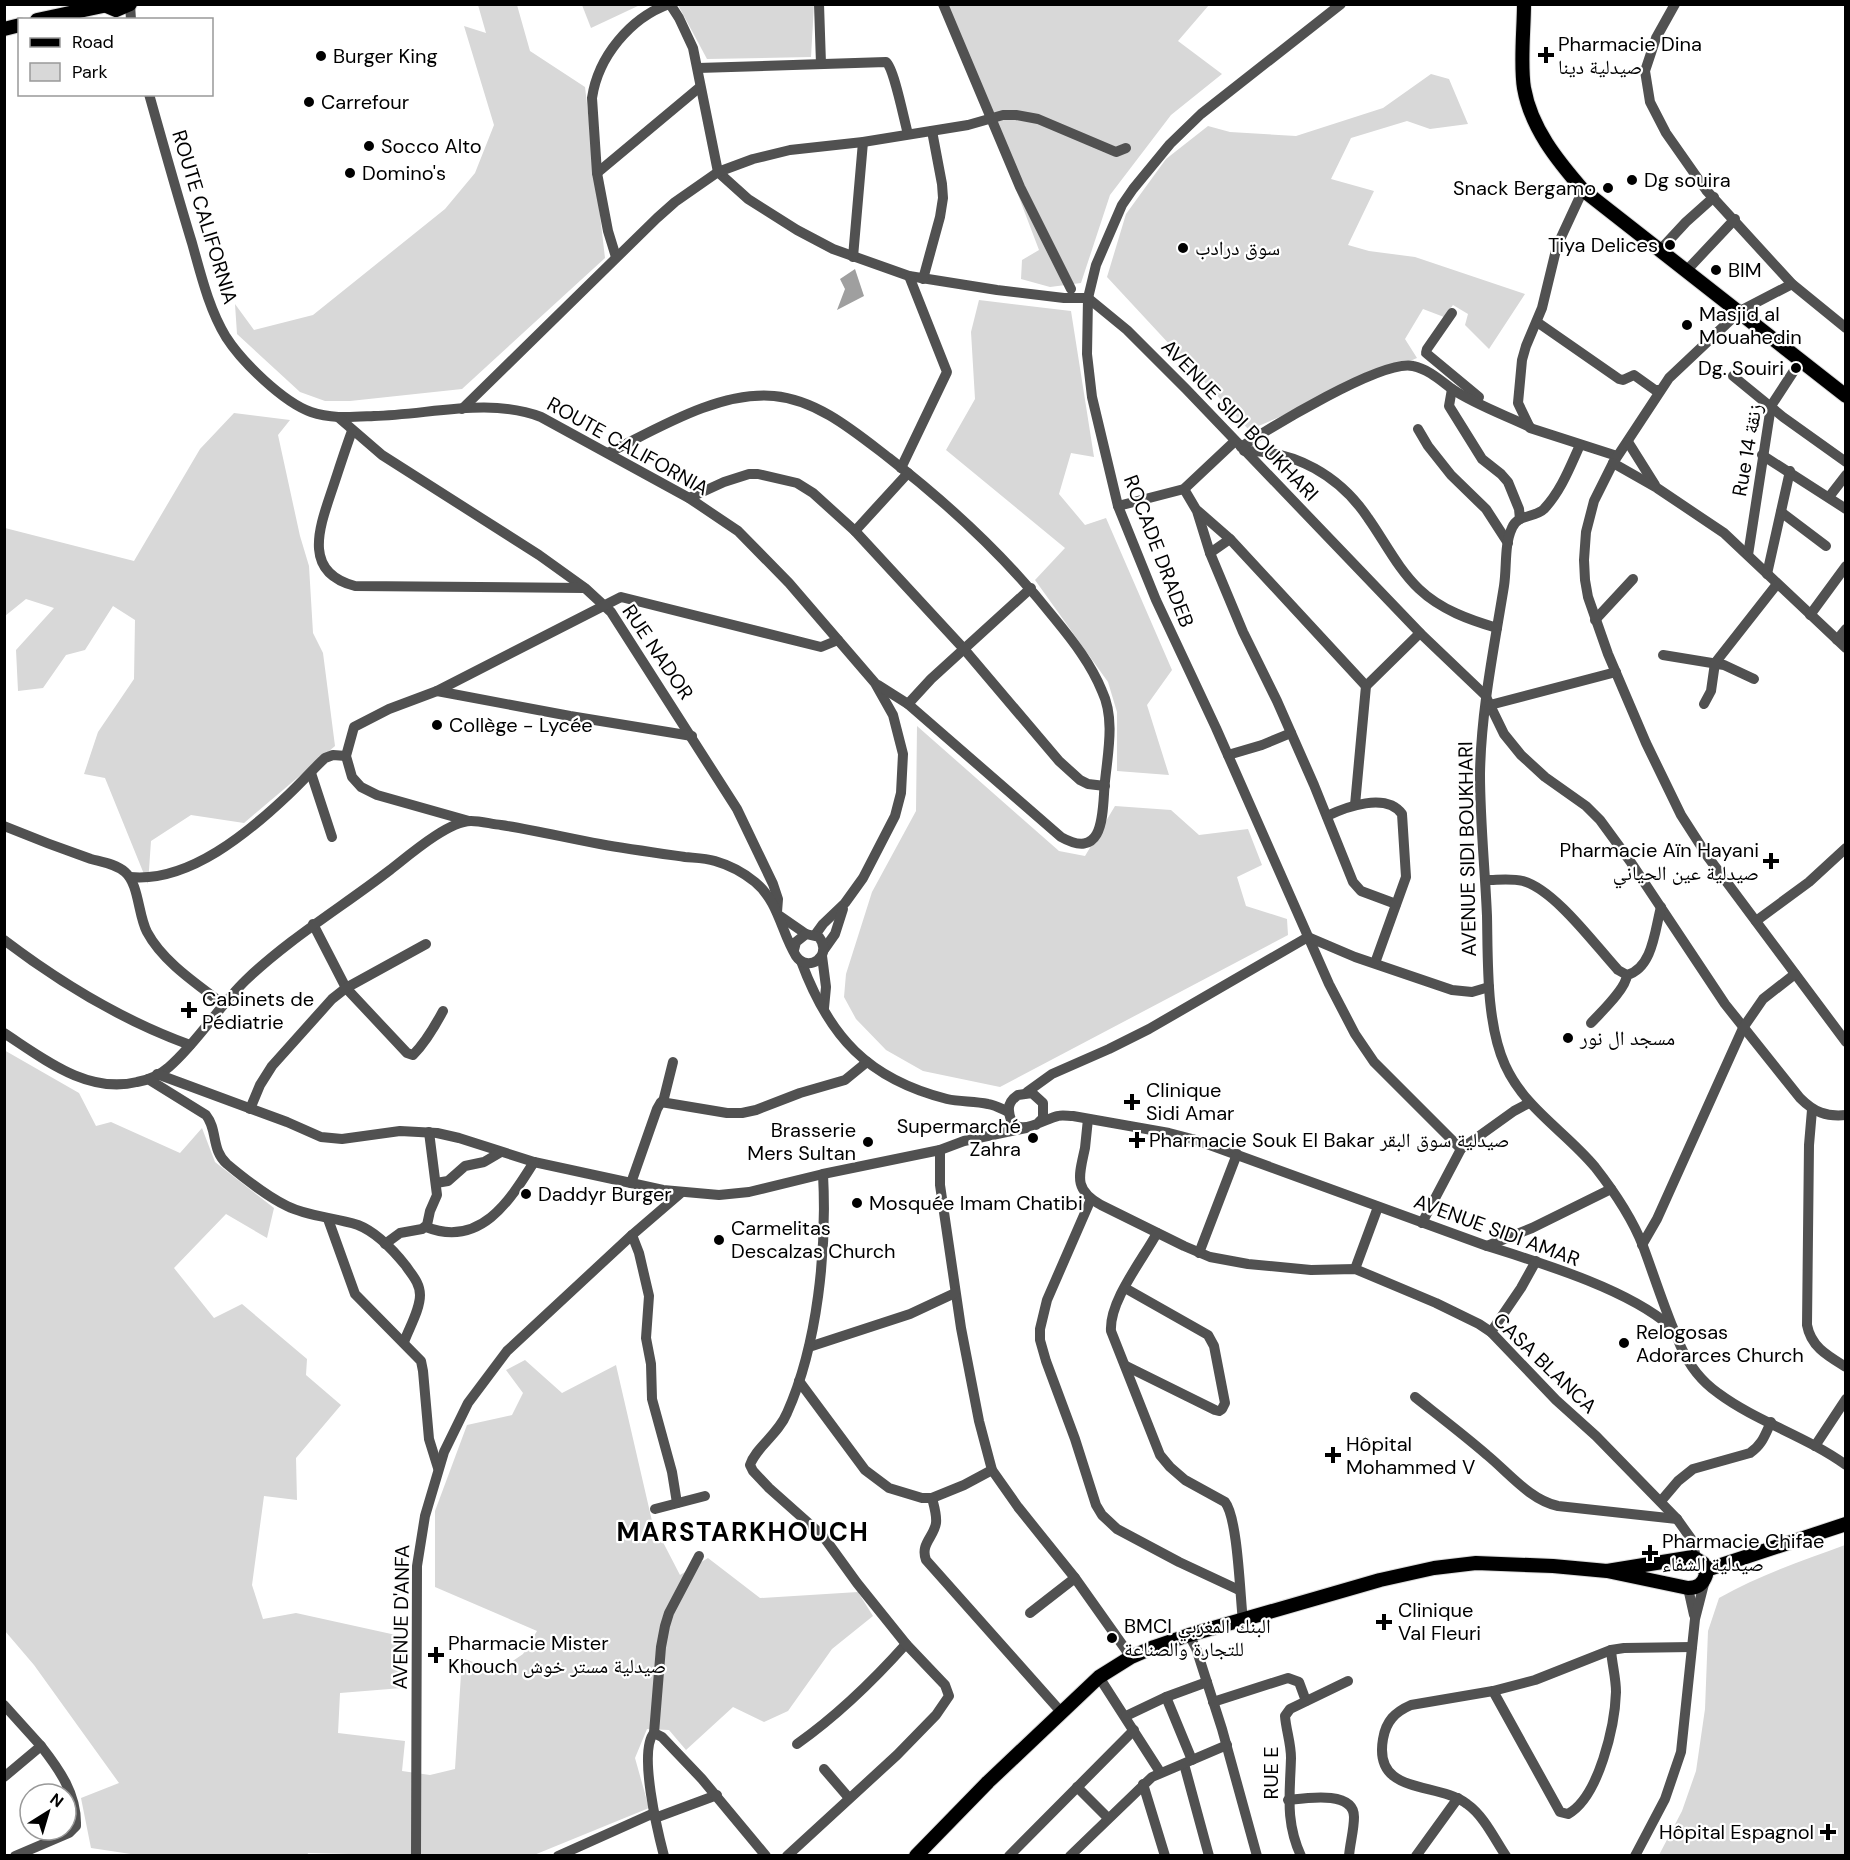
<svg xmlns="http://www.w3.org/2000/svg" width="1850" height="1860" viewBox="0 0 1850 1860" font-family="'DM Sans','Noto Naskh Arabic',sans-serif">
<rect width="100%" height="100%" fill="#fff"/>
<g fill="#d8d8d8">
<path d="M478 5H517L530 51 585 87 605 258 462 389 350 401H325L300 392 237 334 235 304 254 330 313 315 445 209 475 173 494 125 464 26 486 33Z"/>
<path d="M582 5V4L640 5 591 28Z"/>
<path d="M678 5H814L811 57 707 59Z"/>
<path d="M946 5H1209L1178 41 1222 74 1171 115 1110 195 1081 283 1050 287 1021 279 1022 260 1039 250Z"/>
<path d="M1431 74 1449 79 1468 124 1430 129 1407 121 1351 138 1331 179 1374 191 1348 245 1369 251 1415 257 1525 294 1489 349 1465 325 1468 314 1453 305 1444 317 1423 309 1405 339 1417 358 1249 430 1107 277 1126 214 1166 159 1208 126 1230 132 1296 136 1383 108Z"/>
<path d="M979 300 1071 311 1094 457 1071 453 1059 494 1085 525 1106 518 1172 670 1147 705 1169 775 1117 771V712L1108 682 1035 580 1065 548 946 450 975 399 971 332Z"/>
<path d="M234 413 290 420 278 435 300 536 309 566 313 633 323 653 335 746 244 823 191 815 151 841 148 884 105 778 84 774 98 732 134 679 135 620 113 606 85 650 66 655 43 688 18 691 16 650 54 608 26 599 5 616V528L134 561 200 449Z"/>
<path d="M917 726 1059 851 1085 856 1115 806 1171 810 1199 835 1248 829 1262 865 1237 877 1246 906 1287 919 1288 935 1000 1087 923 1071 886 1050 856 1019 844 997 846 974 872 892 916 811Z"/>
<path d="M4 1050 79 1093 96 1126 111 1122 180 1153 202 1128 215 1162 274 1208 267 1238 226 1214 174 1268 214 1318 242 1304 307 1359 306 1375 341 1405 296 1458 297 1500 264 1496 252 1585 263 1619 296 1613 405 1637 402 1688 340 1693 338 1733 405 1741 402 1771 430 1775 455 1769 462 1658 498 1671 523 1654 537 1631 435 1587V1511L467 1425 512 1415 523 1393 506 1370 525 1360 562 1393 616 1365 652 1521 680 1575 708 1558 760 1598 858 1592 873 1616 832 1649 788 1711 764 1722 733 1707 686 1750 669 1730 647 1729 635 1758 649 1808 534 1855 350 1856 349 1854 308 1853 307 1856H144L91 1848 81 1798 119 1783 34 1665 5 1631Z"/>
<path d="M1845 1545V1855H1659L1682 1811 1696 1771 1705 1709 1708 1631 1719 1598C1759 1575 1802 1561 1845 1545Z"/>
</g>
<path fill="#9f9f9f" d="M855 269 864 296 837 310 845 289 840 279Z"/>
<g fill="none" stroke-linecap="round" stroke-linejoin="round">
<defs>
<g id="major">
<path d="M102 4 116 10 130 4"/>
<path d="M1524 4C1524 29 1520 64 1524 88 1531 128 1557 160 1583 190L1846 396"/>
<path d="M37 20 103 6"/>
<path d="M4 29 20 25"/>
<path d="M1706 1570 1846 1524"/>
<path d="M916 1856 988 1782 1099 1677 1131 1657 1154 1647 1189 1635 1380 1580 1434 1568 1476 1563 1553 1566 1607 1571 1688 1588C1698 1588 1703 1584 1706 1575L1703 1563 1693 1557 1607 1571"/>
</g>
</defs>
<use href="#major" stroke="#dbdbdb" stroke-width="16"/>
<g stroke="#515151" stroke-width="10">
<path d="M130 4 131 20"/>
<path d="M670 4 679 18 693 48 718 172 748 199 797 230 833 249 909 276 997 290 1064 298H1088L1127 330 1186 389 1420 633 1485 695 1504 734 1521 755 1545 777 1586 806 1600 820 1630 861 1725 1004 1800 1098C1814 1112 1826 1117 1846 1115"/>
<path d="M819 4 821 64"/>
<path d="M943 4 1020 187 1071 289"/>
<path d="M1341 4 1201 114 1170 144 1133 189 1122 205 1096 265 1088 298 1087 354 1092 397 1118 506 1156 600 1216 728 1329 984 1355 1034 1374 1062 1461 1149"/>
<path d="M1675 4 1656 38 1645 71 1650 102 1666 133 1706 190 1792 284 1846 328"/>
<path d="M698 68 886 62C894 68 904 120 908 134"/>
<path d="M149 94C163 144 177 194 192 243 201 275 209 309 226 337 242 362 283 402 311 412 331 419 352 417 374 416 428 415 489 397 541 417L689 498 738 531 789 583 875 683 893 715 903 754 901 793 895 816 863 878 845 903 823 924 815 935"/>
<path d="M597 173 700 87"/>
<path d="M1583 190 1557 246 1542 308 1526 346 1522 360 1518 403 1530 428 1617 456"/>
<path d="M1661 249 1686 222 1714 197"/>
<path d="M616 257 608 231 597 173 592 98C598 57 630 18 669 4"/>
<path d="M853 257 863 142"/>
<path d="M1687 270 1735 219"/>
<path d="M923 279 940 217 943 198 942 184 932 131"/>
<path d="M1792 284 1740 311 1669 378 1613 463 1594 501 1586 532 1584 560 1585 580 1588 597 1608 654 1646 743 1681 815 1708 857 1846 1042"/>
<path d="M1452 313 1427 349 1426 353 1479 397"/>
<path d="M1537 322 1619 379 1623 380 1634 375 1655 390H1659"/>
<path d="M1733 376 1783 417 1846 462"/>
<path d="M1452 389 1449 406 1482 459 1501 474 1508 482 1519 509 1520 519"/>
<path d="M462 409 657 218 675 202 718 172 753 159 790 150 863 142 968 125 1003 115H1016L1038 119 1116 152 1126 148"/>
<path d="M338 417 382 455 539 555 585 588 611 612 737 809 773 884 778 899 777 912"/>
<path d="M1418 429 1428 446 1451 475 1486 509 1508 543"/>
<path d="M352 431C345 450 339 469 333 487 320 526 301 572 355 586L584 588"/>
<path d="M1628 442 1655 485"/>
<path d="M1580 445C1570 467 1561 491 1544 509 1535 518 1517 514 1512 528 1504 545 1507 567 1504 586 1494 648 1481 711 1480 774 1480 821 1485 869 1487 916 1488 961 1486 1023 1505 1065 1525 1109 1565 1131 1595 1167 1613 1190 1632 1218 1643 1246 1653 1273 1662 1301 1673 1328"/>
<path d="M1241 447C1270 428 1382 359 1413 366 1428 369 1440 380 1452 389 1476 405 1505 415 1530 427"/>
<path d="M1244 451C1295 450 1340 476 1368 518 1385 542 1398 569 1419 589 1441 610 1470 620 1497 628"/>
<path d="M608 453C657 429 718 391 774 396 818 400 855 432 889 458 951 506 1006 557 1055 619 1073 641 1091 664 1102 691 1115 718 1108 752 1105 781 1102 807 1107 863 1061 837L908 704 878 685"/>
<path d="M1762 455 1846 509"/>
<path d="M1613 463 1657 488 1724 533 1846 648"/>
<path d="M901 468 947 372 909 276"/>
<path d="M1184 489 1197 511 1210 553 1243 632 1277 701 1314 785 1353 882 1361 891 1396 904"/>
<path d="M1829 497 1846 475"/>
<path d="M689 498 724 482 749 474H758L797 483 813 493 855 531 964 649 1059 761 1080 780 1088 784 1105 786"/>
<path d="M1118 506 1184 489 1234 442"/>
<path d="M1198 511 1230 539 1366 686"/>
<path d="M1781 512 1826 546"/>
<path d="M855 531 908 473"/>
<path d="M1210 553 1230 539"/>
<path d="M1748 555 1771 406 1801 360"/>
<path d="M1767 574 1790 471"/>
<path d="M1810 615 1846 566"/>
<path d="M1595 620 1633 579"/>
<path d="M1837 640 1846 629"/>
<path d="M1663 655 1724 665 1754 679"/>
<path d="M437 691 570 716 692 736"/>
<path d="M908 704 931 679 1031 588"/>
<path d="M1704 704 1711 691 1715 663 1777 584"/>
<path d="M1490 705 1616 672"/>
<path d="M1228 755 1262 745 1291 733"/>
<path d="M311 773 332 837"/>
<path d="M1355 805 1366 686 1420 633"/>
<path d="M1327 816C1346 807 1386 792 1402 814L1406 877 1375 963"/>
<path d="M469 821 377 795 361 787 352 777 346 756 354 727 389 709 437 691 621 597 821 647 838 640"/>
<path d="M4 826C33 838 62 849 91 859 102 862 116 864 125 872 139 884 138 915 147 932 163 962 197 984 223 1004"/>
<path d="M130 877C189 883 249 832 289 794 302 782 313 769 325 758L333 755 346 756"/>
<path d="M1486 880C1498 880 1511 878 1523 881 1555 890 1595 945 1618 970L1627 975C1653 968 1655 929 1661 907"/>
<path d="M780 916 806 934"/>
<path d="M1756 921 1809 882 1846 848"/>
<path d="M313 924 346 988 407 1053 413 1055C426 1042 435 1026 443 1011"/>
<path d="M1308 937 1355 957 1452 990 1472 992 1489 987"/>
<path d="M4 940C62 984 121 1020 190 1045"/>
<path d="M823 951 835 934 843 909"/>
<path d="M822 956 826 987 824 1008"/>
<path d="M801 961C829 1037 868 1079 947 1099 960 1102 974 1101 988 1104 995 1105 1002 1109 1009 1112"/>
<path d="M1591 1023C1601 1012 1626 989 1627 975"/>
<path d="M4 1033C44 1059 87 1094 137 1082 148 1080 160 1075 169 1067 198 1042 218 1007 246 980 290 938 342 907 390 870 408 856 448 821 471 821 481 821 491 824 501 825 534 830 567 838 600 844 628 849 657 853 685 857 695 858 705 858 715 861 729 865 744 873 755 882 779 902 781 932 796 956 807 973 834 957 819 937L806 934 796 942 794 950"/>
<path d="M157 1074 287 1122 321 1137 342 1139 400 1131 437 1133 459 1138 534 1162 631 1183 663 1190 719 1195 749 1192 823 1174 940 1150 964 1141 1026 1128"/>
<path d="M148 1079 206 1115C218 1130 211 1150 227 1164 245 1179 266 1196 287 1206 309 1217 334 1217 358 1225 376 1232 394 1251 406 1266 412 1275 420 1283 420 1295 420 1310 409 1328 404 1342"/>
<path d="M1027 1092 1052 1074 1109 1049 1149 1029 1308 937"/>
<path d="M663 1102 673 1062"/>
<path d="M250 1109 260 1085 272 1066 332 999 346 988 426 944"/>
<path d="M1812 1110 1809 1145 1807 1325C1811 1347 1828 1356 1846 1367"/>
<path d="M1088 1119C1087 1129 1086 1139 1085 1148 1079 1176 1073 1189 1101 1205L1184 1246 1210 1257 1248 1264 1311 1270 1355 1269 1436 1303 1479 1324 1491 1332 1556 1400 1596 1436 1677 1519 1692 1540 1696 1558"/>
<path d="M1036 1125 1043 1118V1103L1032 1093 1018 1095C1012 1099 1008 1104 1009 1111 1012 1143 1045 1118 1058 1116 1062 1115 1068 1116 1073 1116L1169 1133 1196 1140 1487 1246C1541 1263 1628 1289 1671 1327 1676 1332 1678 1341 1681 1347 1689 1365 1701 1381 1718 1393 1757 1422 1806 1436 1846 1465"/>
<path d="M940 1150V1185L961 1328 979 1421 992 1470 1018 1507 1075 1578 1131 1657"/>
<path d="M436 1183 448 1181 465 1166 484 1162 501 1152"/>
<path d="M631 1183 657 1109 661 1102 727 1113H742L756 1110 800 1093 845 1080 867 1062"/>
<path d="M1091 1199 1047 1300 1040 1329V1340L1046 1361 1075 1439 1096 1505 1102 1515 1117 1529 1179 1562 1239 1590"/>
<path d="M328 1219 355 1294 421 1361 423 1371 429 1439 438 1468"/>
<path d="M1422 1223 1461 1149 1514 1111 1529 1103"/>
<path d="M426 1227C480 1248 509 1202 534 1162"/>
<path d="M1157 1233C1143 1259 1109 1301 1111 1331L1160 1455 1170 1467 1185 1480 1225 1502C1238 1518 1240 1597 1243 1621"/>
<path d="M632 1235 639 1253 649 1296 646 1338 651 1364 652 1399 672 1472 677 1503"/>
<path d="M385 1244 400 1233 422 1229 427 1225 430 1211 437 1195 429 1132"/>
<path d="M1642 1245 1657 1219 1743 1028 1763 999 1795 974"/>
<path d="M1487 1246 1532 1228 1611 1189"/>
<path d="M1199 1253 1237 1154"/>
<path d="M1355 1269 1378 1207"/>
<path d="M1125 1288 1208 1335 1214 1346 1225 1403 1222 1409 1219 1411 1215 1410 1126 1366"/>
<path d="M1491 1332 1521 1288 1536 1261"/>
<path d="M809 1347 910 1314 955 1293"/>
<path d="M799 1381 865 1470 889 1488 922 1498H932L964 1485 992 1470"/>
<path d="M1415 1397C1439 1416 1464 1435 1487 1455 1509 1473 1530 1500 1558 1506L1677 1519"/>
<path d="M1815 1446 1846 1399"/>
<path d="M932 1498C934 1506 937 1515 936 1523 934 1537 920 1544 926 1560L1062 1713"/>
<path d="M1661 1501 1678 1481 1693 1469 1750 1453C1762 1445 1765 1435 1771 1422"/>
<path d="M655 1509 705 1496"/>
<path d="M1688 1588 1694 1615"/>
<path d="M1030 1613 1075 1578"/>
<path d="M1189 1635 1196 1648 1222 1729 1257 1856"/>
<path d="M1099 1677 1160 1772"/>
<path d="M1493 1691 1560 1812 1568 1814C1599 1797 1615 1725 1616 1692 1616 1678 1612 1664 1611 1650"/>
<path d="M1166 1697 1192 1760"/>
<path d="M1213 1702 1288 1678 1299 1682 1306 1701"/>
<path d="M4 1705 41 1746 4 1777"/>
<path d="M1126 1716 1166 1697 1207 1682"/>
<path d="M654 1733 661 1647 665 1626 669 1613 699 1556"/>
<path d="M797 1744C838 1715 872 1682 906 1644"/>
<path d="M1184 1764 1209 1856"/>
<path d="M824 1769 849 1798"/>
<path d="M1143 1784 1165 1856"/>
<path d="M1077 1787 1108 1818"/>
<path d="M1288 1800C1306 1798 1354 1790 1354 1817 1354 1830 1350 1843 1349 1856"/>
<path d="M655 1818 717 1795"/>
<path d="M15 1856 69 1833 76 1826C77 1794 59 1769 41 1746"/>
<path d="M416 1856 417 1566 425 1516 444 1452 468 1403 507 1351 632 1235 682 1192"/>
<path d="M558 1856 654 1813"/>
<path d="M664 1856C658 1833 638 1751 654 1733L662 1737 702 1779 766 1856"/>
<path d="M787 1856 897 1755 936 1715 949 1696 945 1685 906 1644 857 1583 823 1536 769 1488 753 1471 750 1465C756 1447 778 1435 787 1413 818 1344 827 1249 823 1174"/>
<path d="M1009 1856 1134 1730"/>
<path d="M1070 1856 1152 1777 1227 1745"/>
<path d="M1301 1856C1285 1821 1290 1794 1291 1758 1291 1743 1286 1730 1285 1716L1290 1709 1348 1681"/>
<path d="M1416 1856 1458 1798"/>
<path d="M1506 1856C1494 1838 1484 1816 1467 1804 1437 1781 1373 1796 1383 1739 1386 1721 1395 1712 1411 1705L1493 1691 1535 1680 1611 1650 1624 1648 1692 1647"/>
<path d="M1635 1856 1665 1799 1681 1752 1695 1619 1705 1580"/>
</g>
<use href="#major" stroke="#000" stroke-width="14"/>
</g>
<g fill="#000" stroke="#fff" stroke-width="2">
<path d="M1543 46h6v6h6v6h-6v6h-6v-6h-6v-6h6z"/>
<circle cx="321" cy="56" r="6"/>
<circle cx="309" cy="102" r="6"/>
<circle cx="369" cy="146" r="6"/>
<circle cx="350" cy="173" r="6"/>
<circle cx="1632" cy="180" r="6"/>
<circle cx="1608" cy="188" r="6"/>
<circle cx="1670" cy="245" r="6"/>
<circle cx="1183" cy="248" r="6"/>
<circle cx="1716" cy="270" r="6"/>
<circle cx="1687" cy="325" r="6"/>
<circle cx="1796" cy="368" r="6"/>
<circle cx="437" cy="725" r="6"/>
<path d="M1768 852h6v6h6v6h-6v6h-6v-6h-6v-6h6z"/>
<path d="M186 1001h6v6h6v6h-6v6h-6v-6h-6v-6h6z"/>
<circle cx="1568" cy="1038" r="6"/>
<path d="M1129 1093h6v6h6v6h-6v6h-6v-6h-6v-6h6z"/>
<circle cx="1033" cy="1138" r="6"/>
<path d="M1134 1131h6v6h6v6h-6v6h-6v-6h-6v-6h6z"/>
<circle cx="868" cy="1142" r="6"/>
<circle cx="526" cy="1194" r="6"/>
<circle cx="857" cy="1203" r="6"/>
<circle cx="719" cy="1240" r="6"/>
<circle cx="1624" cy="1343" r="6"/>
<path d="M1330 1446h6v6h6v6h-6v6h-6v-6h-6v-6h6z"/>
<path d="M1647 1544h6v6h6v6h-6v6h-6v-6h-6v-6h6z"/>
<path d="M1381 1613h6v6h6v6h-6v6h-6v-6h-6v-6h6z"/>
<circle cx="1112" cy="1638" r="6"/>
<path d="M433 1646h6v6h6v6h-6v6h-6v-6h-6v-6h6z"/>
<path d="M1825 1823h6v6h6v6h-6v6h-6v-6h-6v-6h6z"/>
</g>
<g text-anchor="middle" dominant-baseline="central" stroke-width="4.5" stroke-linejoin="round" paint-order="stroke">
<g font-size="20" fill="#000" stroke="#fff" text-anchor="start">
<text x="1558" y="44">Pharmacie Dina<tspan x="1558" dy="23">صيدلية دينا</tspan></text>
<text x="333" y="56">Burger King</text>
<text x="321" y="102">Carrefour</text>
<text x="381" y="146">Socco Alto</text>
<text x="362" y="173">Domino's</text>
<text x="1644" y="180">Dg souira</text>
<text x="1596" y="188" text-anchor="end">Snack Bergamo</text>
<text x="1658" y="245" text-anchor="end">Tiya Delices</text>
<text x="1195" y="248">سوق درادب</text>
<text x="1728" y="270">BIM</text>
<text x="1699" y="314">Masjid al<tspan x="1699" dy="23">Mouahedin</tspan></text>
<text x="1784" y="368" text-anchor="end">Dg. Souiri</text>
<text x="449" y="725">Collège - Lycée</text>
<text x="1759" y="850" text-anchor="end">Pharmacie Aïn Hayani<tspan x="1759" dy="23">صيدلية عين الحياني</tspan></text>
<text x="202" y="999">Cabinets de<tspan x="202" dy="23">Pédiatrie</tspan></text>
<text x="1580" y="1038">مسجد ال نور</text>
<text x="1146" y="1090">Clinique<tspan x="1146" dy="23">Sidi Amar</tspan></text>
<text x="1021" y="1126" text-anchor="end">Supermarché<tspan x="1021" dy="23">Zahra</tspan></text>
<text x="856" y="1130" text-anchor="end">Brasserie<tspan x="856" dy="23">Mers Sultan</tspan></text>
<text x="1149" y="1140">Pharmacie Souk El Bakar صيدلية سوق البقر</text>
<text x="538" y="1194">Daddyr Burger</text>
<text x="869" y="1203">Mosquée Imam Chatibi</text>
<text x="731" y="1228">Carmelitas<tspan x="731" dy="23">Descalzas Church</tspan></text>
<text x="1636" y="1332">Relogosas<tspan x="1636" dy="23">Adorarces Church</tspan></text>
<text x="1346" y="1444">Hôpital<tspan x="1346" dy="23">Mohammed V</tspan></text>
<text x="1662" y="1541">Pharmacie Chifae<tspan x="1662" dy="23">صيدلية الشفاء</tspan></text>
<text x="1398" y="1610">Clinique<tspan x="1398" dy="23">Val Fleuri</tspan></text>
<text x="1124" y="1626">BMCI البنك المغربي<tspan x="1124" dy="23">للتجارة والصناعة</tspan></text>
<text x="448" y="1643">Pharmacie Mister<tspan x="448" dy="23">Khouch صيدلية مستر خوش</tspan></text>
<text x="1814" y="1832" text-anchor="end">Hôpital Espagnol</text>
</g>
<g font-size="20" fill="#000" stroke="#fff">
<text transform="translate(205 217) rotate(73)">ROUTE CALIFORNIA</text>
<text transform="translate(1240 420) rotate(46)">AVENUE SIDI BOUKHARI</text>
<text transform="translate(628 446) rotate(29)">ROUTE CALIFORNIA</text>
<text transform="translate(1747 450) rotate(-80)">Rue 14 زنقة</text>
<text transform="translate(1159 551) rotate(69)">ROCADE DRADEB</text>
<text transform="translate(658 652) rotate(56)">RUE NADOR</text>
<text transform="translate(1467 849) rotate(-91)">AVENUE SIDI BOUKHARI</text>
<text transform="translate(1497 1230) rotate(20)">AVENUE SIDI AMAR</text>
<text transform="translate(1545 1363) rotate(44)">CASA BLANCA</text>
<text transform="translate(401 1617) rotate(-89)">AVENUE D'ANFA</text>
<text transform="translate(1271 1773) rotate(-90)">RUE E</text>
</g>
<g font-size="26" font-weight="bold" letter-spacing="1.5" fill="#000" stroke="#fff">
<text x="743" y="1532">MARSTARKHOUCH</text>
</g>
</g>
<rect width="1850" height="1860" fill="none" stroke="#000000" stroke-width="12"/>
<rect x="18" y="18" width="195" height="78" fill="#ffffff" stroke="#999999" stroke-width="1.5"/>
<rect x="30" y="38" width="30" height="9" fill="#000000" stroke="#999999" stroke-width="1.5"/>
<text x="72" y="48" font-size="18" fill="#000000">Road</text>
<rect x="30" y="63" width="30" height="18" fill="#d8d8d8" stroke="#999999" stroke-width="1.5"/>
<text x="72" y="78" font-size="18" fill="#000000">Park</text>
<g transform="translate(48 1812) rotate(37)"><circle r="28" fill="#ffffff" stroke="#999999" stroke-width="1.5"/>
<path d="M0-4.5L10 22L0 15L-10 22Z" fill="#000000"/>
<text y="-9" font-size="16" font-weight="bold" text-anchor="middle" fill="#000000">N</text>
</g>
</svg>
